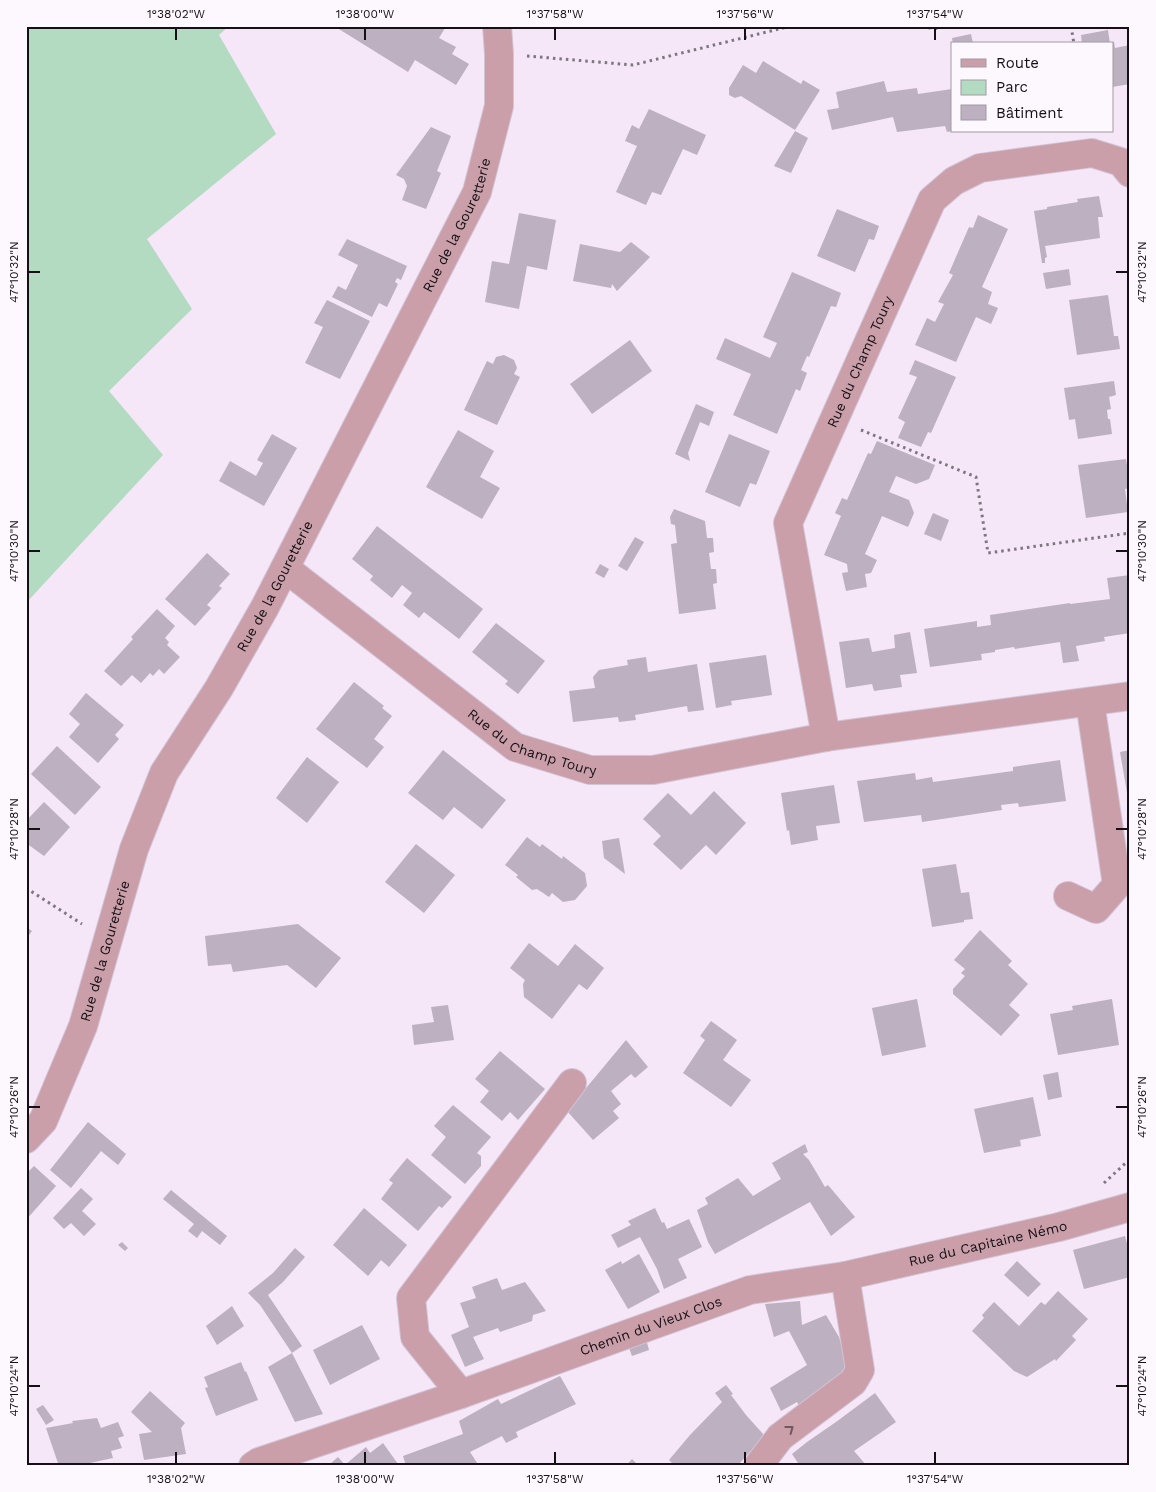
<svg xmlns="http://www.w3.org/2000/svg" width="1156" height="1492" viewBox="0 0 1156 1492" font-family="'Work Sans',sans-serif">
<rect width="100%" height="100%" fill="#f5e6f8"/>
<path fill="#b2dbc2" d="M26 26H229L219 35 276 134 147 239 192 309 109 391 163 455 26 603Z"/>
<g fill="#bdb0c0">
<path d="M334 26H419L424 29 426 26H443L445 28 439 38 456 47 452 54 469 64 456 85 415 60 408 72Z"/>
<path d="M1108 30 1110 44H1082L1081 35Z"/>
<path d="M971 34 973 44H953L952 38Z"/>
<path d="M1112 42H1114L1115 48 1130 45V84L1112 87Z"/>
<path d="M763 61 801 84 803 80 820 90 795 130 741 96 735 98 729 95V88L743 65 756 73Z"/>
<path d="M884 81 887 92 917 88 918 94 952 89V131L947 132 945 126 897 132 893 117 832 130 827 110 839 108 836 92Z"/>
<path d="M649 109 706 135 697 155 683 149 661 195 652 192 646 205 616 192 637 146 625 141 632 125 639 129Z"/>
<path d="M431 127 451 136 437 171 441 173 426 209 402 200 407 186 404 179 396 175Z"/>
<path d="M795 131 808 138 791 173 774 166Z"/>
<path d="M1099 196 1103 217H1098L1100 238 1045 246 1047 257 1045 258V263H1042L1034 211 1047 209V207L1078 202 1077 199Z"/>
<path d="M837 209 879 226 874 240 869 239 855 272 817 256Z"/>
<path d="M519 213 556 220 547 270 527 266 519 309 485 302 492 261 509 264Z"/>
<path d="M978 215 1008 229 982 287 992 292 988 304 998 308 991 324 976 317 956 362 915 345 927 318 935 322 944 304 938 302 953 275 949 273 969 227 973 228Z"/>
<path d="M347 239 407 266 401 280 397 278 395 282 398 284 387 307 379 303 372 317 332 297 338 286 346 290 358 265 338 255Z"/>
<path d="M631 242 650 257 617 291 612 284 611 288 573 281 580 244 620 252Z"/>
<path d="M1069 269 1071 285 1046 289 1043 273Z"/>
<path d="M792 272 841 293 836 307 831 306 809 357 807 356 801 370 807 373 800 391 796 389 777 434 733 415 751 374 716 359 725 338 770 358 777 343 763 337Z"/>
<path d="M1108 295 1114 336H1118L1120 349 1077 355 1069 300Z"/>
<path d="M327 300 370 321 340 379 305 363 323 327 314 323Z"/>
<path d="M630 340 652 371 592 414 570 384Z"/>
<path d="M504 355 514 360 517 368 514 374 520 377 497 425 464 410 487 361 493 364 496 357Z"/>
<path d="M915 360 956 377 931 433 928 432 921 447 898 438 905 422 898 418 917 377 909 374Z"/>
<path d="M1114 381 1116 395 1109 397 1111 409 1107 410 1108 419H1110L1112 434 1078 439 1075 419 1069 420 1064 388Z"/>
<path d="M696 404 714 412 709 426 700 422 688 453 690 461 675 454Z"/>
<path d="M458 430 494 451 480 477 500 488 482 519 426 487Z"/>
<path d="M272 434 297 448 264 506 219 481 230 461 256 476 263 463 257 460Z"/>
<path d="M729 434 770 451 756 485 750 483 740 507 705 492Z"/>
<path d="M877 441 935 465 929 479 916 484 896 476 889 492 909 500 914 513 908 527 882 516 865 554 877 560 871 573 865 574 867 587 846 591 842 573 848 572 847 564 824 555 841 516 835 513 842 498 847 500 868 453 871 454Z"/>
<path d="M1126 459 1130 483V488L1125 489 1128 512 1086 518 1078 465Z"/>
<path d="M674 509 705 521 707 538H713L714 552 709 553 711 569H716L717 583 713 584 716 609 679 614 671 544 677 543 675 525 671 524 670 517Z"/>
<path d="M933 513 949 520 941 541 924 534Z"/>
<path d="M377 526 483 609 459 639 424 612 419 618 403 605 412 593 402 585 392 598 370 580 373 576 352 559Z"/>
<path d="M635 537 644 542 627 571 618 566Z"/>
<path d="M207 553 230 574 219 586 222 588 207 605 211 608 195 626 165 599Z"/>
<path d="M600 564 609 569 604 578 595 573Z"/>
<path d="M1130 575V633L1104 637 1105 641 1076 646 1079 661 1063 663 1060 642 1015 649 1014 647 995 650V652L981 654 982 660 930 667 924 629 977 621V627L991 625 990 615 1070 603V604L1110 599 1107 578Z"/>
<path d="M157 609 175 626 165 638 169 642 167 645 180 657 164 674 159 669 153 676 150 673 141 683 132 675 121 686 104 671 133 639 131 637Z"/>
<path d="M496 623 545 661 518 694 505 684 508 681 472 652Z"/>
<path d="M910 632 917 673 900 675 902 687 874 691 872 684 846 688 839 642 869 638 872 652 895 648 894 635Z"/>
<path d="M766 655 772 695 731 701 732 705 716 708 709 663Z"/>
<path d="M646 657 648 672 697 664 704 710 688 712 687 706 635 715 636 720 619 722 618 717 573 722 569 691 595 688 593 677 599 670 628 665 627 660Z"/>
<path d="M354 682 384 706 382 708 392 716 374 739 384 747 367 768 316 729Z"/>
<path d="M86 693 124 725 115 735 119 739 98 763 69 737 80 724 69 714Z"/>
<path d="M57 746 101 787 75 815 31 774Z"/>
<path d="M443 750 506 800 482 829 454 807 443 820 408 793Z"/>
<path d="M1130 750V803L1129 804 1120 752Z"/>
<path d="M307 757 339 782 307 823 276 798Z"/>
<path d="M1060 760 1066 801 1019 807 1018 803 1001 805 1002 810 922 822 921 815 864 822 857 781 915 773 916 780 932 777 933 782 1013 771V767Z"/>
<path d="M834 785 840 823 816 826 818 840 791 845 789 830 787 831 781 793Z"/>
<path d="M714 791 746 823 716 855 706 845 681 870 653 844 661 836 643 819 668 793 691 815Z"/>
<path d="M44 802 70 827 44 856 26 843V821Z"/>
<path d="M527 837 540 847 542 844 562 859 563 856 585 873 587 886 575 900 563 902 552 893 549 897 537 889 532 890 516 877 518 875 505 865Z"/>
<path d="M619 838 625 874 604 858 602 841Z"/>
<path d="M416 844 455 875 424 913 385 882Z"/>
<path d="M956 864 961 893 969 892 973 919 964 920V922L932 927 922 869Z"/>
<path d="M298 924 341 958 316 988 287 965 233 972 231 964 208 966 205 936Z"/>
<path d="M26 927 32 931 26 939Z"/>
<path d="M980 930 1012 961 1008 965 1028 984 1009 1005 1020 1015 1001 1036 953 994V989L965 976 961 973 965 969 954 960Z"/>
<path d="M529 943 558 966 575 944 604 968 587 990 579 984 552 1019 524 997 523 984 525 980 510 968Z"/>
<path d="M917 999 926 1047 882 1056 872 1008Z"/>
<path d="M1112 999 1119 1045 1058 1055 1050 1014 1073 1010 1072 1006Z"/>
<path d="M448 1005 454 1040 414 1045 412 1025 434 1022 431 1007Z"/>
<path d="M711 1021 737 1040 723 1060 751 1080 731 1107 683 1073 705 1040 700 1036Z"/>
<path d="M626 1040 648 1067 635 1078 631 1074 611 1091 621 1104 613 1111 619 1118 593 1140 567 1111Z"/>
<path d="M500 1051 545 1089 518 1120 510 1112 502 1121 480 1102 489 1091 475 1079Z"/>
<path d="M1058 1072 1062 1097 1048 1100 1043 1075Z"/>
<path d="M1033 1097 1041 1136 1020 1140 1021 1146 984 1153 974 1109Z"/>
<path d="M453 1105 491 1137 477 1153 481 1156V1166L465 1184 431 1155 446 1137 434 1126Z"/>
<path d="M88 1122 126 1154 118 1165 101 1151 71 1188 50 1170Z"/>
<path d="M805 1144 808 1152 803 1154 809 1160 825 1187 828 1185 855 1217 831 1236 810 1202 715 1254 708 1242 697 1210 708 1204 705 1198 738 1178 753 1196 781 1179 772 1163Z"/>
<path d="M407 1158 452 1197 442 1208 439 1206 418 1231 381 1199 393 1183 389 1180Z"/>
<path d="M34 1166 56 1186 26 1220V1174Z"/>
<path d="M81 1188 93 1199 82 1211 96 1224 84 1236 71 1223 64 1229 53 1218Z"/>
<path d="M171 1190 227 1236 220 1245 202 1231 197 1238 188 1231 194 1224 163 1199Z"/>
<path d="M364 1208 407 1245 389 1267 381 1260 368 1276 333 1245Z"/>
<path d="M655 1208 662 1223 664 1222 667 1229 689 1219 702 1247 678 1259 687 1278 664 1289 657 1269 640 1237 618 1248 611 1235 631 1225 628 1221Z"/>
<path d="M1125 1236 1130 1254V1277L1084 1289 1073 1250Z"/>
<path d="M122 1242 128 1248 125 1251 118 1245Z"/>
<path d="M295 1248 305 1257 283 1282 268 1295 302 1346 292 1353 323 1414 295 1422 268 1367 292 1353 260 1305 248 1293 273 1273Z"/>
<path d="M639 1254 660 1292 628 1309 605 1270 621 1261 622 1264Z"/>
<path d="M1017 1261 1041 1284 1028 1297 1004 1275Z"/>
<path d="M497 1278 502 1290 525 1282 546 1311 533 1315 532 1321 500 1332 498 1328 473 1337 484 1359 465 1367 451 1335 469 1327 460 1303 476 1298 472 1287Z"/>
<path d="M1058 1291 1088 1319 1072 1336 1076 1340 1056 1361 1055 1359 1027 1377 1014 1371 972 1331 984 1318 982 1315 994 1302 1019 1326 1041 1302 1045 1305Z"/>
<path d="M800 1301 802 1325 826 1315 839 1337 848 1367 846 1371 801 1409 797 1402 781 1411 770 1388 807 1365 789 1331 774 1337 765 1304Z"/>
<path d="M232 1306 244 1326 217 1345 206 1326Z"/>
<path d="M362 1325 380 1359 330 1385 313 1350Z"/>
<path d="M646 1339 649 1350 632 1356 628 1345Z"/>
<path d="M241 1362 245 1372 246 1371 258 1400 216 1416 205 1388 208 1387 204 1377Z"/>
<path d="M560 1376 576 1404 516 1432 518 1437 506 1443 502 1436 470 1452 479 1466H406L403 1456 463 1434 459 1421 498 1399 501 1404Z"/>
<path d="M726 1385 733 1394 731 1395 746 1415 765 1436 737 1466H675L669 1460 690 1435 722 1402 715 1393Z"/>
<path d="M150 1391 185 1423 181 1428 186 1454 144 1460 139 1434 152 1432 131 1412Z"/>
<path d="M875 1393 896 1422 854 1451 867 1466H800L792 1454 807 1442 836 1422Z"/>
<path d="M43 1405 54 1420 46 1425 36 1409Z"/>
<path d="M97 1418 101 1428 118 1422 124 1436 118 1438 122 1448 111 1451 113 1458 76 1466H59L46 1428 73 1423 72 1421Z"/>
<path d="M383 1443 398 1464 395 1466H328L338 1457 345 1465 366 1447 370 1453Z"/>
<path d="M632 1459 639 1466H626Z"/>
</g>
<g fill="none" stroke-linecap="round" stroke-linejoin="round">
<defs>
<g id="minor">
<path id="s1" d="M285 568 515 747 590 770H653L826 737 1130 696"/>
<path id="s2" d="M826 737 788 523 932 200 954 181 980 168 1092 153 1121 162 1130 173"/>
<path d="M1068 896 1096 909 1117 885 1090 702"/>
<path id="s3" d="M26 1139 43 1121 83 1026 134 849 164 773 219 688 265 607 477 192 499 106V54L497 26"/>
<path d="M461 1394 415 1337 411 1298 572 1083"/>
<path id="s4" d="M253 1466 259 1462 461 1394 750 1290 845 1276 1059 1227 1130 1207"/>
<path d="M758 1466 780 1437 853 1382 860 1370 845 1276"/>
</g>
</defs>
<use href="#minor" stroke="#d1c4d4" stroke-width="30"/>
<g stroke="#7e7580" stroke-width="3" stroke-dasharray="2.5 4" stroke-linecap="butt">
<path d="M922 26 934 29 948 26"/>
<path d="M1071 26 1074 44"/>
<path d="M527 56 633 65 791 26"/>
<path d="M861 430 976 477 988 553 1130 533"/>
<path d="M26 888 82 924"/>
<path d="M1104 1183 1130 1159"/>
</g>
<use href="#minor" stroke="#ca9fa9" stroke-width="28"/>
</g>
<defs><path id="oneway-chevron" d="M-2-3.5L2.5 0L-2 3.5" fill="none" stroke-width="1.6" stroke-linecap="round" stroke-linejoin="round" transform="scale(1.25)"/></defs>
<use stroke="#705860" href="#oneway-chevron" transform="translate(790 1429) rotate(-37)"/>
<path fill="none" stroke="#151016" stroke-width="2" d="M176 28V40M365 28V40M555 28V40M745 28V40M935 28V40M28 272H40M1116 272H1128M28 551H40M1116 551H1128M28 829H40M1116 829H1128M28 1107H40M1116 1107H1128M28 1386H40M1116 1386H1128M176 1452V1464M365 1452V1464M555 1452V1464M745 1452V1464M935 1452V1464"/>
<g text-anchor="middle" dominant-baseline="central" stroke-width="4" stroke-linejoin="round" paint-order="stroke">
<g font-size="14" fill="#151016" stroke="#fdf7fe">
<text stroke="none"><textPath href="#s3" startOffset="1016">Rue de la Gouretterie</textPath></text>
<text stroke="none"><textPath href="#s2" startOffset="394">Rue du Champ Toury</textPath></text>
<text stroke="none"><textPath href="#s3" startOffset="611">Rue de la Gouretterie</textPath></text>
<text stroke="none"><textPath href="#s1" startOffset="305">Rue du Champ Toury</textPath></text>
<text stroke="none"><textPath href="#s3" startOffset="206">Rue de la Gouretterie</textPath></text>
<text stroke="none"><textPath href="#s4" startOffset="770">Rue du Capitaine Némo</textPath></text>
<text stroke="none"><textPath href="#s4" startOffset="422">Chemin du Vieux Clos</textPath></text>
</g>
</g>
<rect width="1156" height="1492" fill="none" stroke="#fdf7fe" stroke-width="55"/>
<rect x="951" y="42" width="162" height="90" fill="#fdf7fe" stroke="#a09ba1"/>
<rect x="961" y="59" width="25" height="8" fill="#ca9fa9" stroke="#a09ba1"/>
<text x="996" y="68" font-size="15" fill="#151016">Route</text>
<rect x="961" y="80" width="25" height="15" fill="#b2dbc2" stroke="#a09ba1"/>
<text x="996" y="92" font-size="15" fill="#151016">Parc</text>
<rect x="961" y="105" width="25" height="15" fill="#bdb0c0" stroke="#a09ba1"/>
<text x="996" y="118" font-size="15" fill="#151016">Bâtiment</text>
<rect x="28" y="28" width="1100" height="1436" fill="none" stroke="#151016" stroke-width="2"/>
<g font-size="12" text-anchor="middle" fill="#151016">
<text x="176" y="18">1°38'02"W</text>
<text x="365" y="18">1°38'00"W</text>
<text x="555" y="18">1°37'58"W</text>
<text x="745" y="18">1°37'56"W</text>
<text x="935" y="18">1°37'54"W</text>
<text transform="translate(14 272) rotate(-90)" y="4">47°10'32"N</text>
<text transform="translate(1142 272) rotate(-90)" y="4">47°10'32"N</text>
<text transform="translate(14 551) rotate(-90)" y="4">47°10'30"N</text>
<text transform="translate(1142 551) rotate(-90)" y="4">47°10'30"N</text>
<text transform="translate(14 829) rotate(-90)" y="4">47°10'28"N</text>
<text transform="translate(1142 829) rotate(-90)" y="4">47°10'28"N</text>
<text transform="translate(14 1107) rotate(-90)" y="4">47°10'26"N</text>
<text transform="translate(1142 1107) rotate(-90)" y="4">47°10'26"N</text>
<text transform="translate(14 1386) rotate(-90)" y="4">47°10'24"N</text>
<text transform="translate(1142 1386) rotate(-90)" y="4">47°10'24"N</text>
<text x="176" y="1483">1°38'02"W</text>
<text x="365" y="1483">1°38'00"W</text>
<text x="555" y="1483">1°37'58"W</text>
<text x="745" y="1483">1°37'56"W</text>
<text x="935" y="1483">1°37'54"W</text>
</g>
</svg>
